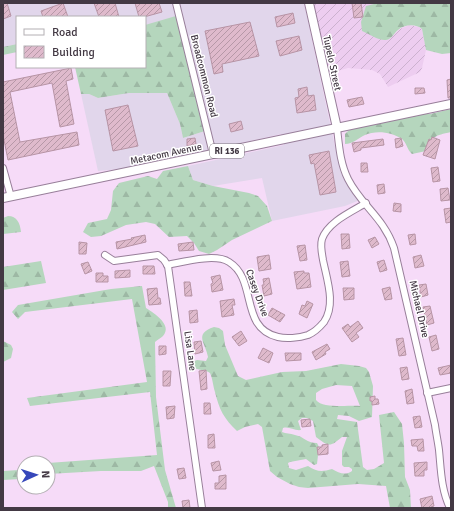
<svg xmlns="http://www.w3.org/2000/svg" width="454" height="511" viewBox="0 0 454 511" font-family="Signika,sans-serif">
<defs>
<pattern id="industrial-furrows" width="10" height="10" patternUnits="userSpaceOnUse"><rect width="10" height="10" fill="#edcdf0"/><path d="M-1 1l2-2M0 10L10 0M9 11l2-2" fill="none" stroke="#ccb1cf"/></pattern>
<pattern id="forest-firs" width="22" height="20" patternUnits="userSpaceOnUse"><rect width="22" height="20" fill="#b5d6bd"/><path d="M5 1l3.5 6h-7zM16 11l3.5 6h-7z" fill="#9db8a4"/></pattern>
<pattern id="building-hatch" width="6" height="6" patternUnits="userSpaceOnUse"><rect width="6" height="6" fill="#dfbacc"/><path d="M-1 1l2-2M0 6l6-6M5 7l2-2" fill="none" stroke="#b698a7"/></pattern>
</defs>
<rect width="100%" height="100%" fill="#f6dbf8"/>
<path fill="#e1d6eb" d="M3 3H304L338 160 344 176 360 200 345 206 272 221 262 178 213 186 193 180 188 166 284 145 281 134 132 168 98 171 81 94H89L98 98 129 93H167L180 124 183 138 205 131 152 24 145 25V17H17V44L3 47Z"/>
<path fill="url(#industrial-furrows)" d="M313 3H378L366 7 362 31 384 40 389 39 400 29 409 25 419 27 422 29 426 50 422 68 420 72 388 87 380 74 372 70 348 68 330 73 322 49Z"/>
<g fill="url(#forest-firs)" fill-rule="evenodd">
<path d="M378 3H451V53L442 54 426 50 422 29C416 24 405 24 398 30 394 33 392 39 386 40 379 41 369 34 362 31L361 22 366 6Z"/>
<path d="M176 16 205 131 183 138 180 124 167 93H129L98 98 89 94H81L75 67H145V25Z"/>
<path d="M17 44V52L3 55V47Z"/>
<path d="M451 109V132C434 136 434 135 426 151L412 154C407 150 407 143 402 139 392 132 376 130 365 135 358 138 353 144 345 144V134L348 131 356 127 411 114H430Z"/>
<path d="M188 166 193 180 213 186 249 193 258 196 267 206 272 221 232 240 217 250 209 254 199 251 194 243 187 236 169 237 155 224 146 222 126 225 101 236 91 237 83 232 88 223 107 219 111 210 113 191 119 183 148 176 157 179 163 171Z"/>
<path d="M8 216C17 216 20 223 21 232L3 234V218Z"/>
<path d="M41 261 46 283 3 290V267Z"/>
<path d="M142 286 146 308C154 313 173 325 163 336 161 338 157 340 155 342L156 397 165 470 176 508H168V502L154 466 141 471H101L48 474V463L157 455 150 392 30 406 27 398 147 382 132 299 25 312 18 319 12 312 18 305 111 289Z"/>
<path d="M214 327 219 328 223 331 225 345 238 376 246 380 282 372 306 371 341 364 359 366 366 368 369 372 373 386 372 417 359 421 349 416 338 415 337 419 357 422 363 467 367 470 374 469 384 463 379 415 394 412 402 424 404 443 405 477 410 490 411 508H390L386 486 358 484 308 488 299 487 290 484 277 477 270 471 262 427 258 424 245 427 237 431C224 419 219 409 215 392 213 386 213 380 210 373 205 369 198 371 193 367L192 362 197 360 206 361 208 357C206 343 193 334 214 327ZM336 385 352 386 360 406C349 405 323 409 316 400V393L322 389ZM302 418H307L313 421 316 437C329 447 330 447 342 437H347L342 451V465L344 467H349L352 469V471C345 476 339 473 332 469 322 472 317 472 308 466L296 470 289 468 288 463 290 462 306 459 314 465 317 464 319 447 317 443C306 443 305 437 295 435 290 433 286 434 282 432L283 428C289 426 294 431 301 430L298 421Z"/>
<path d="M3 341 11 345 13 349 11 358 3 362Z"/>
<path d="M19 470 24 471V478L21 479 3 480V471Z"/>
</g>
<g fill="url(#building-hatch)" stroke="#b794a5">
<path d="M3 3H7L11 16 3 19Z"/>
<path d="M63 3 68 17H43L41 11Z"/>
<path d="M94 3H115L119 17H99Z"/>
<path d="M135 3H159L162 12 144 17H139Z"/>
<path d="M352 3H361L363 17 354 18Z"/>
<path d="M293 13 295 23 277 27 275 17Z"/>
<path d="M250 22 259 56 222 64 223 72 214 74 205 31Z"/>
<path d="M299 36 302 50 280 56 276 41Z"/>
<path d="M71 68 73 79 66 81 74 124 60 127 52 83 10 92 20 142 77 132 79 145 8 160 3 135V82Z"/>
<path d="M451 79V98H448L447 80Z"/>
<path d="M307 87 308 96 314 95 316 110 297 113 295 98 299 97 298 89Z"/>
<path d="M415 88H424L425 93 415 94Z"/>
<path d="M362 97 364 104 349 107 347 100Z"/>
<path d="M128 105 138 146 113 151 105 110Z"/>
<path d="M241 121 243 129 231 132 229 124Z"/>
<path d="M432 137 440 140 435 159 423 155 429 139 431 140Z"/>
<path d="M195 138 196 144 187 146V139Z"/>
<path d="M401 138 403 146 396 148 395 139Z"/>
<path d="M383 139 384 145 361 148V150L354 152 352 143Z"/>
<path d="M329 151 336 192 320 195 314 163 311 164 309 155Z"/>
<path d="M361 163H367L368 172H361Z"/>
<path d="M438 167 440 181 433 182 431 168Z"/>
<path d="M384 184 385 193 378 194 377 185Z"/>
<path d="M448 188 450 200 441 201 440 189Z"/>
<path d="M394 203 401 204V212L393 211Z"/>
<path d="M451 208V222L446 223 444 209Z"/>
<path d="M341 234H349L350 248 342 249Z"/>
<path d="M415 234 416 244 410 245 408 235Z"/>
<path d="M145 235 146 242 117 249 116 242 132 239 131 238Z"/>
<path d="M375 237 379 244 372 248 368 240Z"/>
<path d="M79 242 87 243 86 254H79Z"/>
<path d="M193 242 194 250 179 251 178 244Z"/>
<path d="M305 245 307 260 300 261 297 246Z"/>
<path d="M269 255 271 269 259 271 257 257Z"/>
<path d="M421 255 424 266 415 268 413 257Z"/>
<path d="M384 260 387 270 380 272 377 262Z"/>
<path d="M348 261 350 276 342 277 340 262Z"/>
<path d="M88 262 92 271 85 274 81 264Z"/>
<path d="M143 266H154L155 274H143Z"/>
<path d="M130 270V277L115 278V271Z"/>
<path d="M304 271V273H309L311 287 297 289 294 272Z"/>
<path d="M96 273H103V276H108V282H96Z"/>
<path d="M220 275 223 290 212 292 211 284 213 283 211 277Z"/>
<path d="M269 278 272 294 264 296 262 285H264L263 279Z"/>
<path d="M184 282H190L192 296H185Z"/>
<path d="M426 284 428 295 421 297 419 285Z"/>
<path d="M390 287 392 299 385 300 382 289Z"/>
<path d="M157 288 158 298H160L161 304 149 305 147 289Z"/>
<path d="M343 288H354V299L344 300Z"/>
<path d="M234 299 235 305H232L234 315 222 317 220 301Z"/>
<path d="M307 301 313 304 307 318 299 314 302 305 305 306Z"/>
<path d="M430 306 434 323 427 325 423 307Z"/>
<path d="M272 308 285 315 280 322 268 315Z"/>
<path d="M197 310 198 322 190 323 189 311Z"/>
<path d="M358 321 363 328 356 333 359 337 352 342 342 328 348 324 350 327Z"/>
<path d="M241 331 247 341 239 346 232 337Z"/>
<path d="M436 335 439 349 432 351 429 337Z"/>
<path d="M403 338 406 355 399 356 396 339Z"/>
<path d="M201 341 203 352 195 354 194 342Z"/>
<path d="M327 344 330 349 325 352 326 354 316 360 312 352Z"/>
<path d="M159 346H166V354L159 355Z"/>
<path d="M263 348 273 353 269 363 258 358Z"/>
<path d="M285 353H301V360L286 361Z"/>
<path d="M451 365V373L440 375 438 368Z"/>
<path d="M407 367 409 379 402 380 400 368Z"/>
<path d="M206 370 207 389 201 390 199 371Z"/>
<path d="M163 371H171L170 386H163Z"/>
<path d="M412 389 414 403 407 404 405 391Z"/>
<path d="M375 396V399H378L379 404 372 405V401H370V397Z"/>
<path d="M204 403H210L211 414H204Z"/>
<path d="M175 406 174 418 167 419 166 407Z"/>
<path d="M420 416 422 427 415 428 413 417Z"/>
<path d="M310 419 311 426 302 427 301 420Z"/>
<path d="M214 434 215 448H208V435Z"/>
<path d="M423 439 424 451H418L417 446H412L411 440Z"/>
<path d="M328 444V454L318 455 317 447H322V445Z"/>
<path d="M219 461 221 470 213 471 211 463Z"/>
<path d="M427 462V470H424V476H415L414 463Z"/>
<path d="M184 468 186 478 179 479 177 469Z"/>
<path d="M226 475V489H215V483H219V476Z"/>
<path d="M432 496 434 506 431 507 432 508H422L420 499Z"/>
<path d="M189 500 190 508H183L182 501Z"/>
</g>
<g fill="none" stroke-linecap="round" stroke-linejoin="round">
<defs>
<g id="minor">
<path d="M176 3 213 154"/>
<path d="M337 128C339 145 340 163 348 179 361 205 384 218 394 248L435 425C436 433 438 442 439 450 441 470 441 489 450 508"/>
<path d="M3 168 11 197"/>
<path d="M105 255 114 261 158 255 164 260 168 266 202 508"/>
<path d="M167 265C183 262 215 253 229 262 258 280 239 328 278 337 286 339 299 338 308 335 315 332 319 328 324 322 336 304 327 280 323 260 322 254 320 246 322 239 328 222 351 212 366 203"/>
<path d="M427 393 451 388"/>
</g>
<g id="major">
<path d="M309 3 337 128"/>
<path d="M3 198 451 104"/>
</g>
</defs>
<use href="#minor" stroke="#987f9a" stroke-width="8"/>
<use href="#major" stroke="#987f9a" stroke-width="10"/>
<use href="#minor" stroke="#fff" stroke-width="6"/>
<use href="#major" stroke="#fff" stroke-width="8"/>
</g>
<g text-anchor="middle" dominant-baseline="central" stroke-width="3" stroke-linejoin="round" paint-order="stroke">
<rect fill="#fff" stroke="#7b747c" stroke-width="1" x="210" y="144" width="34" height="14" rx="3"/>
<g font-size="9" font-weight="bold" fill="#433944">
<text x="227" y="151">RI 136</text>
</g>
<g font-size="10" fill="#433944" stroke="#fff">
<text transform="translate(332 63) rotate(78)">Tupelo Street</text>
<text transform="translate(204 76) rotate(76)">Broadcommon Road</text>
<text transform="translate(166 154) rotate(-12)">Metacom Avenue</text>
<text transform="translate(257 293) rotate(70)">Casey Drive</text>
<text transform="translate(419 309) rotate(77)">Michael Drive</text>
<text transform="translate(190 351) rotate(82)">Lisa Lane</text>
</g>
</g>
<rect width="454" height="511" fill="none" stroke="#433944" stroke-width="8"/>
<rect x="16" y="16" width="130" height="52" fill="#ffffff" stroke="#b4b0b4"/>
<rect x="24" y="29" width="20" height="6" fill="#ffffff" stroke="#b4b0b4"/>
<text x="52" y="36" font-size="12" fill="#433944">Road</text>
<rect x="24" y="46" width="20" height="12" fill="url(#building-hatch)" stroke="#b4b0b4"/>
<text x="52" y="56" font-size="12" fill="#433944">Building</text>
<g transform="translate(36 475) rotate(87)"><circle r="19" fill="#ffffff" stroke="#b4b0b4"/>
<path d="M0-3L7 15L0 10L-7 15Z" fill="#3647ba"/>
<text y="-6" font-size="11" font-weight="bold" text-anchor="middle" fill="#433944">N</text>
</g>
</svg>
